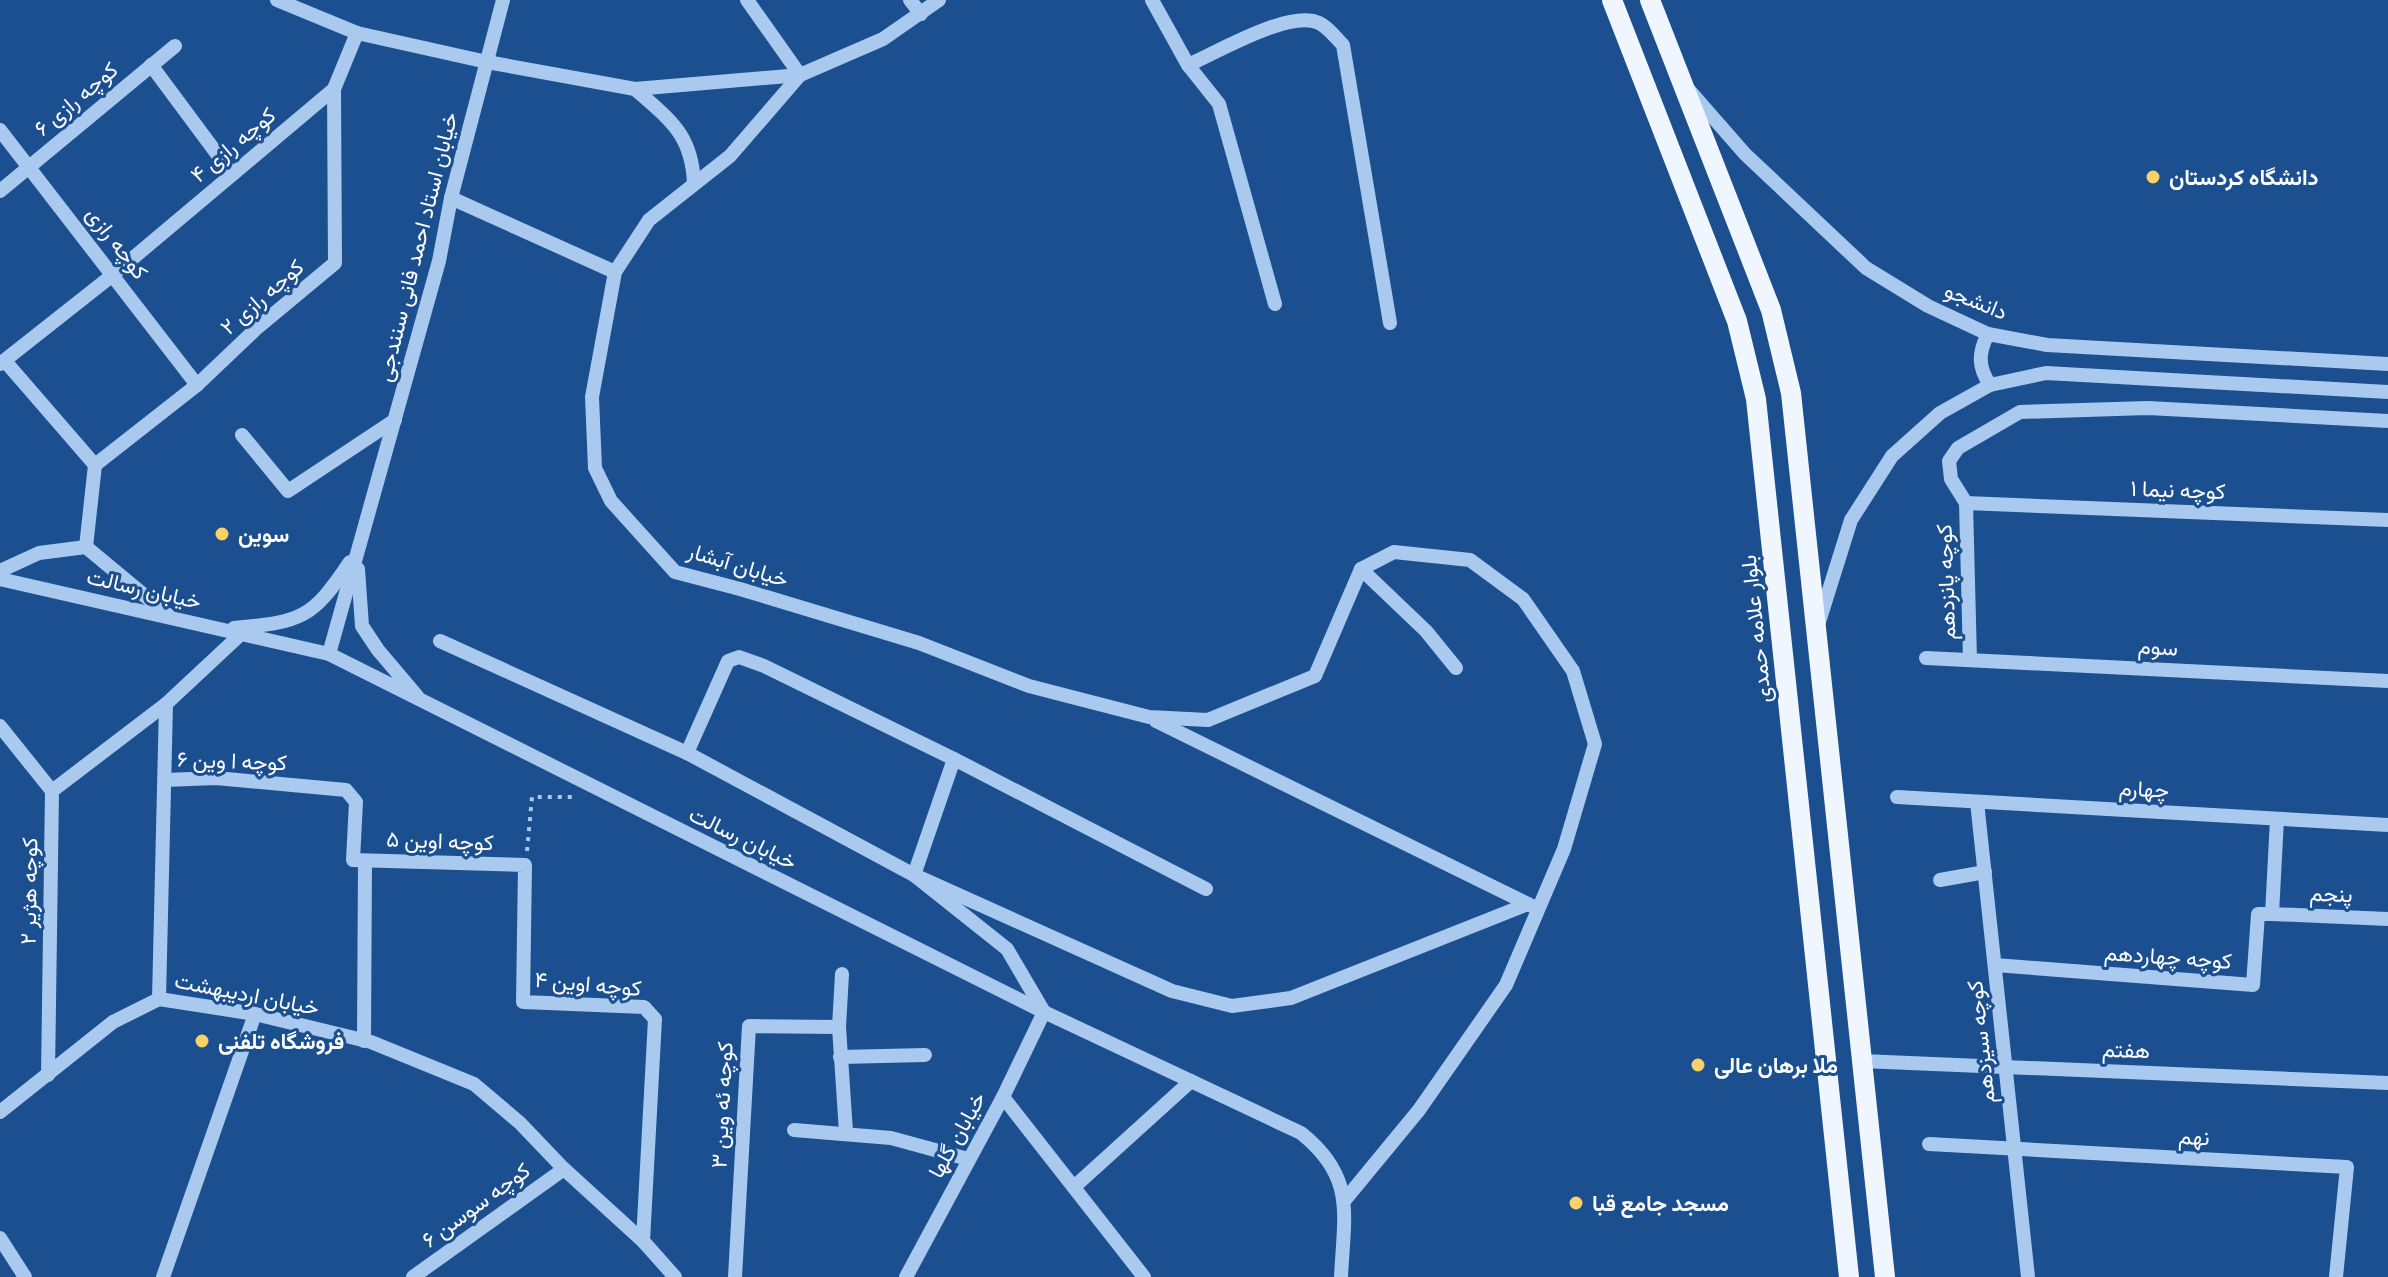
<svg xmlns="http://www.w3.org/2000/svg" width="2388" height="1277" viewBox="0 0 2388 1277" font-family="'Fira Sans Condensed',Vazirmatn,sans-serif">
<rect width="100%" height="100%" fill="#1b4f8f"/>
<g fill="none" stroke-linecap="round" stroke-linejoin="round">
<path stroke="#a9c9ee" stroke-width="4" stroke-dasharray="4 6" stroke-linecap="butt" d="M527 851 532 797H577"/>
<g stroke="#a9c9ee" stroke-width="14">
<path d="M277 0 357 33 487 62 635 89 800 75 883 39 939 0"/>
<path d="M747 0 800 75 730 156 649 220 615 272 592 397 595 468 611 501 675 572 740 589 919 643 1029 686 1149 717 1208 720 1315 676 1361 569 1394 552 1470 560 1523 599 1573 671 1595 744 1564 849 1506 985 1419 1110 1344 1201"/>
<path d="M910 0 921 14"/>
<path d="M1152 0 1188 65C1218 52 1290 9 1319 23 1328 27 1336 38 1343 45L1390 323"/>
<path d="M151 65 232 174"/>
<path d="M1188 65 1219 104 1275 304"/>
<path d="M635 89C670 120 692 134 694 184"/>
<path d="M1689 90 1745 154 1866 268 1928 306 1988 334 2047 345 2388 364"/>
<path d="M0 130 197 385"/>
<path d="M0 191 175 46"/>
<path d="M451 198 615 272"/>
<path d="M1988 334C1978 353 1978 367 1990 385"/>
<path d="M5 361 95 465 197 385 258 327 335 263 334 89"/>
<path d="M0 364 114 274 334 89 357 33"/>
<path d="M242 435 288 491 395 420"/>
<path d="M1966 503 1951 479 1949 461 1958 448 2020 412 2148 408 2388 421"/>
<path d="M1966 503 2388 520"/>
<path d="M1966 503 1970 660"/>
<path d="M86 547 95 465"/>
<path d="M358 569 362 626 378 650 417 696"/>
<path d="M1361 569 1426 631 1456 668"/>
<path d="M0 571 39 553 86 547 169 616"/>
<path d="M0 579 329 654 1044 1012 1301 1133C1356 1177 1344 1214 1341 1277"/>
<path d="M1819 622 1851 520 1892 456 1940 413 1990 385 2046 373 2388 392"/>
<path d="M234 628C301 622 312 619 350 562"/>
<path d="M440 641 687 753 914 875 1007 949 1044 1012 1003 1097 906 1277"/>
<path d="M329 654 439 261 451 198 503 0"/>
<path d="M1926 658 2388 681"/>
<path d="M1156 721 1532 906"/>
<path d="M0 726 52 791 48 1075"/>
<path d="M687 753 728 661 739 657 764 666 954 759 1206 889"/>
<path d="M954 759 914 875 1172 991 1232 1006 1291 998 1528 904"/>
<path d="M165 780 216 778 346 790 356 802 353 860 525 865 523 1002 644 1007 655 1019 643 1241"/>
<path d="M52 791 166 704"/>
<path d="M1897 797 2388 825"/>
<path d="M1977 802 2028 1277"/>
<path d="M1940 880 1985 872"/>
<path d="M2272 914 2388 919"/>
<path d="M1995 965 2253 985 2258 914H2272L2277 819"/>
<path d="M842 974 839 1027 846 1132"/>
<path d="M159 999 166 704 241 634"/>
<path d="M364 1041 365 861"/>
<path d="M840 1057 925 1055"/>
<path d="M1862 1061 2388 1083"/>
<path d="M1003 1097 1144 1277"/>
<path d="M0 1112 113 1022 159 999 255 1014 371 1042 474 1084 520 1123 564 1169 643 1241 675 1277"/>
<path d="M794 1130 891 1138 968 1159"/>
<path d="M1929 1144 2347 1167 2336 1277"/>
<path d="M1074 1187 1191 1081"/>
<path d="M0 1238 25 1277"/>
<path d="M163 1277 255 1014"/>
<path d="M413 1277 564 1169"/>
<path d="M735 1277 749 1026 839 1027"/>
</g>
<g stroke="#f0f6ff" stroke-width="20">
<path d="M1612 0 1737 321 1756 399 1849 1277"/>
<path d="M1650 0 1771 310 1791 393 1885 1277"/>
</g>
</g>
<g fill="#ffd166" stroke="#1b4f8f" stroke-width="3">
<circle cx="2153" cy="177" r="8"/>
<circle cx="222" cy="534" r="8"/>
<circle cx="202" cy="1041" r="8"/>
<circle cx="1698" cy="1065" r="8"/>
<circle cx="1576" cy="1203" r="8"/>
</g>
<g text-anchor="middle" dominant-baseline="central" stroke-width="6" stroke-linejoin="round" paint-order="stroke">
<g font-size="22" fill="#fff" stroke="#1b4f8f">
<text transform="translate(76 99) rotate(-40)">کوچه رازی ۶</text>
<text transform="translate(233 145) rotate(-40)">کوچه رازی ۴</text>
<text transform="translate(117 243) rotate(52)">کوچه رازی</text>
<text transform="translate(417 247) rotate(-76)">خیابان استاد احمد فانی سنندجی</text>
<text transform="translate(262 297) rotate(-41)">کوچه رازی ۲</text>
<text transform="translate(1976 301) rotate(22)">دانشجو</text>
<text transform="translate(2178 490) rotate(2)">کوچه نیما ۱</text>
<text transform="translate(738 565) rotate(17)">خیابان آبشار</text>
<text transform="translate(1946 582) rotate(-92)">کوچه پانزدهم</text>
<text transform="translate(144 589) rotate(13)">خیابان رسالت</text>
<text transform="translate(1756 629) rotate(-96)">بلوار علامه حمدی</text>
<text transform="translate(2158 647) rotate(3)">سوم</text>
<text transform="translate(232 761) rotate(2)">کوچه ا وین ۶</text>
<text transform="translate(2144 789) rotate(3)">چهارم</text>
<text transform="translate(743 838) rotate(26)">خیابان رسالت</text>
<text transform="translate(440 841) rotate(2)">کوچه اوین ۵</text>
<text transform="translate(29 891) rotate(-89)">کوچه هژیر ۲</text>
<text transform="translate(2331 894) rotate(2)">پنجم</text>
<text transform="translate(2168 957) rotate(4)">کوچه چهاردهم</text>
<text transform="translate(588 984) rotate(5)">کوچه اوین ۴</text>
<text transform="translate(247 994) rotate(11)">خیابان اردیبهشت</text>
<text transform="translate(1981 1042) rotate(-96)">کوچه سیزدهم</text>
<text transform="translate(2126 1050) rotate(2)">هفتم</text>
<text transform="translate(722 1105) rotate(-87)">کوچه ئه وین ۳</text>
<text transform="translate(957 1135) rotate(-61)">خیابان گلها</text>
<text transform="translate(2194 1137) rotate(3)">نهم</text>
<text transform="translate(476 1205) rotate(-36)">کوچه سوسن ۶</text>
</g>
<g font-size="22" font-weight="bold" fill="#fff" stroke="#1b4f8f" text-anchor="start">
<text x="2169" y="177">دانشگاه کردستان</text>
<text x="238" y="534">سوین</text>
<text x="218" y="1041">فروشگاه تلفنی</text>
<text x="1714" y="1065">ملا برهان عالی</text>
<text x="1592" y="1203">مسجد جامع قبا</text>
</g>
</g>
</svg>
